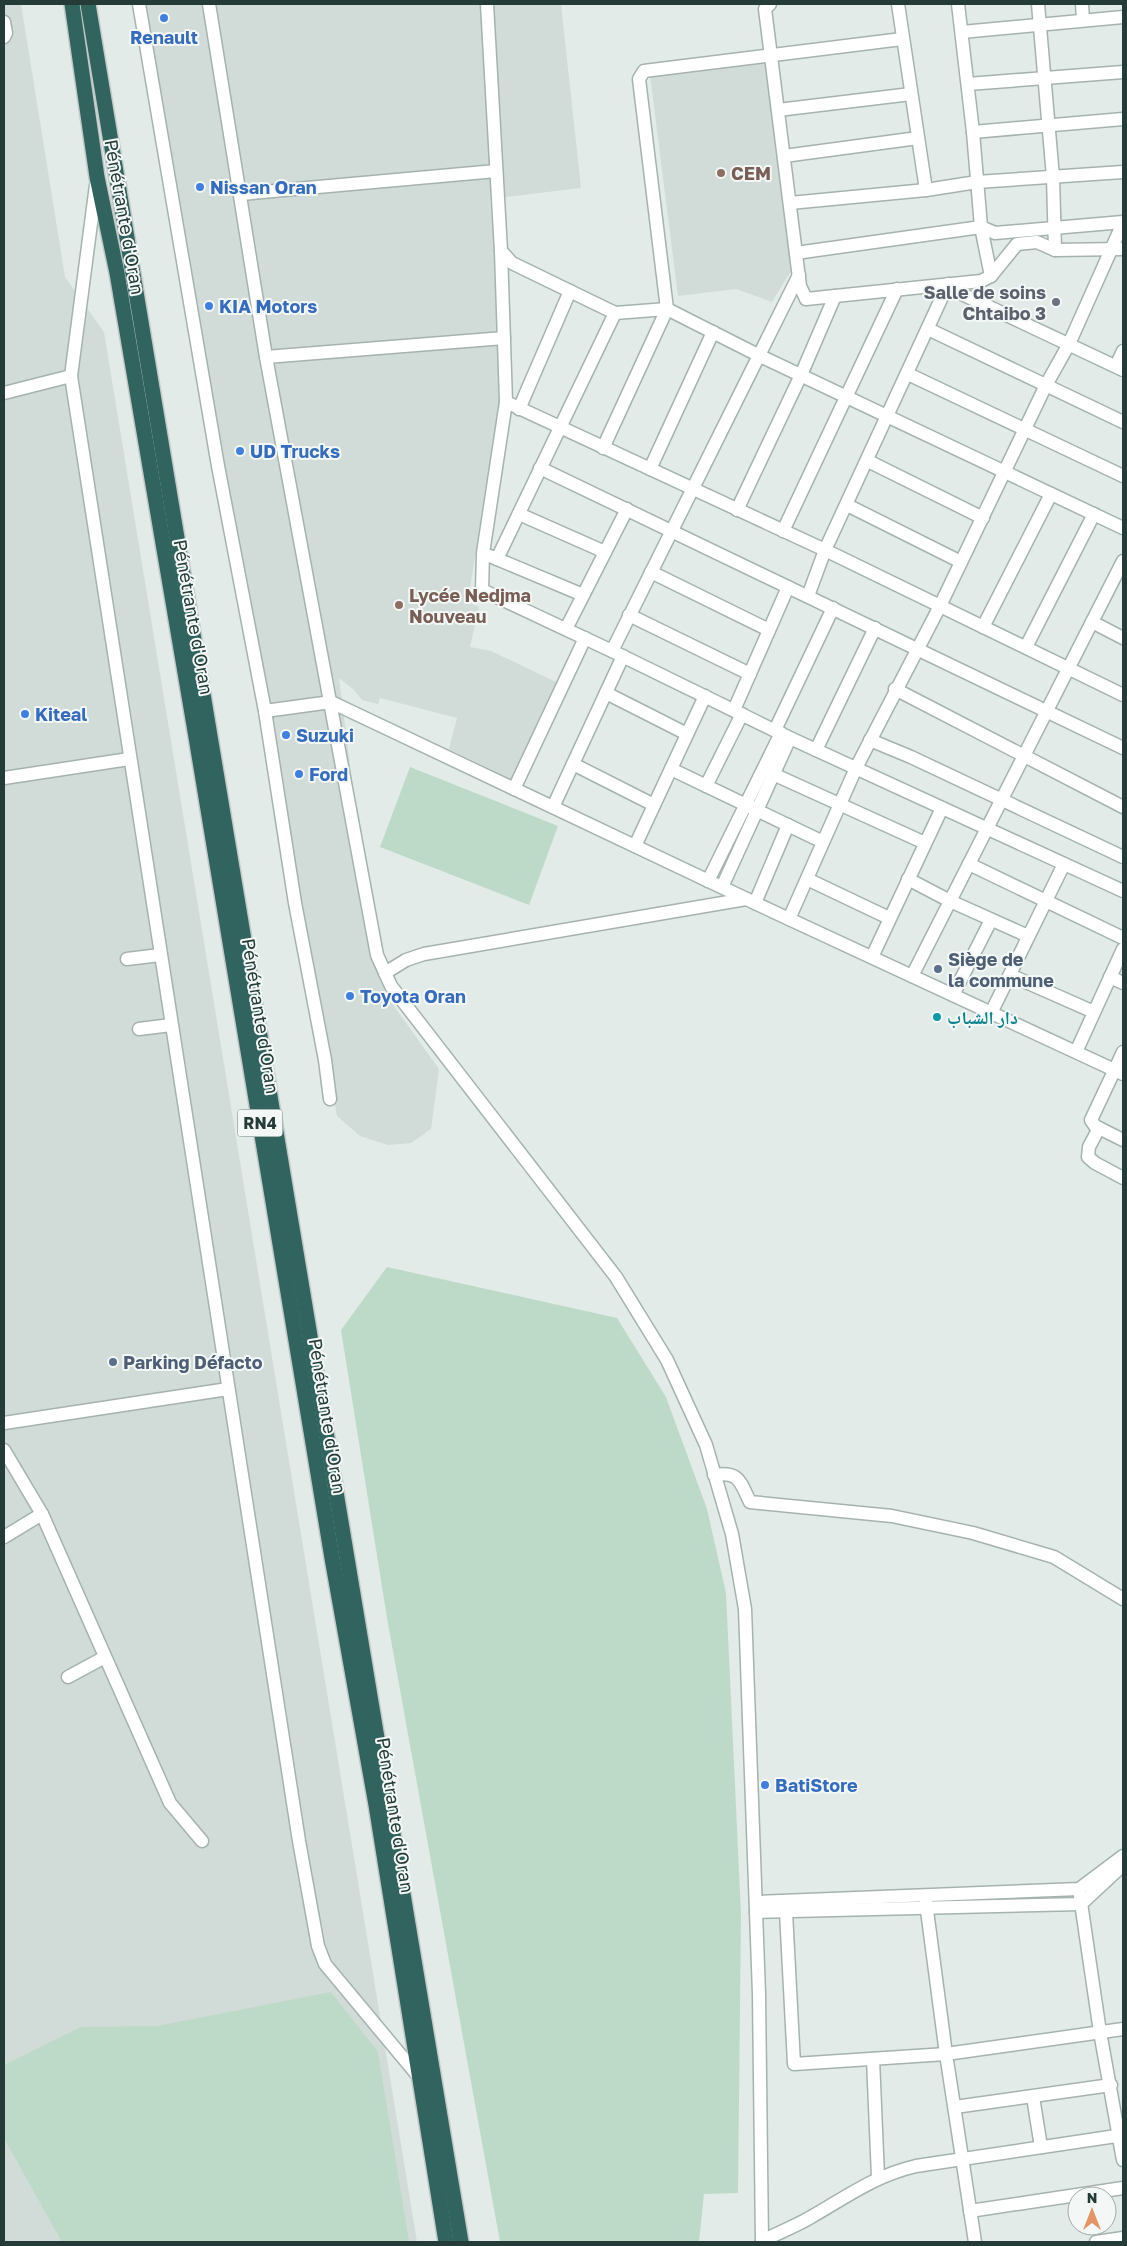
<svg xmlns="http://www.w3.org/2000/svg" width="1127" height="2246" viewBox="0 0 1127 2246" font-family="'Golos Text','Noto Naskh Arabic',sans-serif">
<rect width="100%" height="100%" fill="#e2ebe8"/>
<g fill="#d1dbd7">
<path d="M4 4H21L65 277 104 332 417 2242H4Z"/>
<path d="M133 4H561L581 188 490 199 508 342 468 602 479 607 470 647 491 651 556 682 511 779 449 749 457 718 380 698 378 704 362 700 353 689 339 678 375 963 386 995 439 1069 431 1129 411 1143 388 1145 360 1136 337 1116Z"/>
<path d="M767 61 791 271 772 302 736 289 678 296 650 75Z"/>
</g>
<g fill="#bddac8">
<path d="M410 767 558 826 529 905 380 847Z"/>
<path d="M387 1267 617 1318 666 1397 707 1509 726 1593 741 1914 738 2193 704 2194 699 2242H500L387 1618 341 1330Z"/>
<path d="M331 1992 378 2052 409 2242H62L4 2138V2065L81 2027 157 2026Z"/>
</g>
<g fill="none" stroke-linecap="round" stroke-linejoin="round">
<defs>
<g id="minor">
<path d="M139 4 218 466 265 711 295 903 325 1060 330 1099"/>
<path d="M209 4 266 357 377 955 391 986 616 1277 667 1360 706 1445 732 1534 745 1609 759 1994 762 2242"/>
<path d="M487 4 501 251 506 402 483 553 482 590 612 651 790 738 1123 891"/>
<path d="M770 4 765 9 800 286 806 299 981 281 991 276 1017 244 1037 242 1055 250 1123 249"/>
<path d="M898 4 926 190"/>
<path d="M958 4 973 132 981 227 991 276"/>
<path d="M1038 4 1053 177 1055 250"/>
<path d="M1082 4 1083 20"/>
<path d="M4 22 6 33 4 37"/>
<path d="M962 32 1123 17"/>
<path d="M968 84 1123 72"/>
<path d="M778 110 911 94"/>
<path d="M973 132 1123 119"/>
<path d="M784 156 918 138"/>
<path d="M96 185 71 376 299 1841 318 1946 325 1964 419 2077"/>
<path d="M241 194 496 171"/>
<path d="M790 203 926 190 977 182 1123 172"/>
<path d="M501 251 512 263 615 313 667 309 758 355 1123 528"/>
<path d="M796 253 981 227 995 233 1123 222"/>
<path d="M947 287 1123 370"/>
<path d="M928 329 1123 422"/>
<path d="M266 357 504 338"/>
<path d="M1116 366 1123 351"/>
<path d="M908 374 1123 476"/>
<path d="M4 393 71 376"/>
<path d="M506 402 825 550 1123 695"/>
<path d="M519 409 570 291"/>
<path d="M603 448 667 309 639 79 644 71 902 39"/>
<path d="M868 461 983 518"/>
<path d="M540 468 1123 748"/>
<path d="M650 469 713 332"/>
<path d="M847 505 961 562"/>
<path d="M737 510 801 375 835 296"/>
<path d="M519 514 605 552"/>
<path d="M783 531 897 289"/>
<path d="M490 556 583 595"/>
<path d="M497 559 615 313"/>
<path d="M651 572 769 630"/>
<path d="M808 596 825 550 948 284"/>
<path d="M629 615 750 674"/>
<path d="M1092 622 1123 638"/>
<path d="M983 627 1051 494"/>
<path d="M566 629 627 509"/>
<path d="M1026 647 1094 514"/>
<path d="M612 651 799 275"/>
<path d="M895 689 1123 807"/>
<path d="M606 693 687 734"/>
<path d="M734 710 788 587"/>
<path d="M265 711 331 702 774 912 1123 1074"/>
<path d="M775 730 833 608"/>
<path d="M870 740 911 757 1123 857"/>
<path d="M816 750 875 628"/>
<path d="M573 764 654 805"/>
<path d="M671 769 823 842"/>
<path d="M773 774 925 843"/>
<path d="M4 778 129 759"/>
<path d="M706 786 742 714"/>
<path d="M514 789 585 638"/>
<path d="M553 807 623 656"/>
<path d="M635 846 705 696"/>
<path d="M969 864 1123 938"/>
<path d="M807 879 889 918"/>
<path d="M908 879 950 901 1028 936"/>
<path d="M708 881 781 733"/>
<path d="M722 887 790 738"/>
<path d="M755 903 788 825"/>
<path d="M789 919 856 768 940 606 1046 385 1069 344 1123 223"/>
<path d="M872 957 942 808"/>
<path d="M127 959 160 955"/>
<path d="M385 973 406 960 424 954 746 899"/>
<path d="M1010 975 1094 1012"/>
<path d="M912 976 1123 561"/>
<path d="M1110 977 1123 983"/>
<path d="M953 995 991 920"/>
<path d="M991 1013 1064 864"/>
<path d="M139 1029 171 1025"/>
<path d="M1076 1052 1123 949"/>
<path d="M1123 1052 1091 1120 1095 1126 1123 1140"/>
<path d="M1099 1128 1089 1147 1088 1157 1095 1163 1123 1178"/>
<path d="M4 1423 228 1389"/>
<path d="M4 1450 42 1514 170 1803 202 1841"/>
<path d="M714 1475C740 1471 740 1482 750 1502L892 1516 973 1533 1054 1557 1123 1599"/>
<path d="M4 1537 42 1514"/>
<path d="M68 1677 105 1657"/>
<path d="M1080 1896 1100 2032 1123 2160"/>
<path d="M756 1902 1079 1889 1123 1856"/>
<path d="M926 1903 946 2054 975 2242"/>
<path d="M756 1912 1081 1904 1123 1865"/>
<path d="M786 1912 794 2064 946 2054 1123 2029"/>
<path d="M873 2059 878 2177"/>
<path d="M1033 2097 1041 2147"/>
<path d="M955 2107 1111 2085"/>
<path d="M970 2211 1123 2188"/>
<path d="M762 2241C778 2233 796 2226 811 2217 848 2196 874 2176 916 2166L1123 2135"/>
<path d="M1096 2242 1123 2238"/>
</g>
<g id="highway">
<path d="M72 4 97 177 117 273 196 737 332 1558 376 1805 446 2242"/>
<path d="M88 4 461 2242"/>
</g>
</defs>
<use href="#minor" stroke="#a5b3af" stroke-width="15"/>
<use href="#highway" stroke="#c2c8c7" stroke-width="18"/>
<use href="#minor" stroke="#fff" stroke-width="12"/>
<use href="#highway" stroke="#32645f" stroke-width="15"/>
</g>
<g fill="#3f7fe0" stroke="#f3f8f6" stroke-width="2">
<circle cx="164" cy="18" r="5"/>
<circle cx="200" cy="187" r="5"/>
<circle cx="209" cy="306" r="5"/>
<circle cx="240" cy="451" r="5"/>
<circle cx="25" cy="714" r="5"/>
<circle cx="286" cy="735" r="5"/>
<circle cx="299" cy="774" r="5"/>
<circle cx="350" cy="996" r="5"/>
<circle cx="765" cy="1785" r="5"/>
</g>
<g fill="#8d6e63" stroke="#f3f8f6" stroke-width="2">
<circle cx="721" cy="173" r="5"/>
<circle cx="399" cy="605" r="5"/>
</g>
<circle fill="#6b7280" stroke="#f3f8f6" stroke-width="2" cx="1056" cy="302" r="5"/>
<g fill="#5c6f8a" stroke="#f3f8f6" stroke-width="2">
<circle cx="938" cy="969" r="5"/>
<circle cx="113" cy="1362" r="5"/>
</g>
<circle fill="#0f9aa8" stroke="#f3f8f6" stroke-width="2" cx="937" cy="1017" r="5"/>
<g text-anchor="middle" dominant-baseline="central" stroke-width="4" stroke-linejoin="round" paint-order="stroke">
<rect fill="#f3f8f6" stroke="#627470" stroke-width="1" x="237.5" y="1109.5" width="45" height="27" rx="4"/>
<g font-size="16" font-weight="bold" fill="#243b37">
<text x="260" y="1123">RN4</text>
</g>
<g font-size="18" font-weight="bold" fill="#366cbe" stroke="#f3f8f6" text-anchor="start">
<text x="164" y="37" text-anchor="middle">Renault</text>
<text x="210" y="187">Nissan Oran</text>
<text x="219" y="306">KIA Motors</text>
<text x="250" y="451">UD Trucks</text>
<text x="35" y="714">Kiteal</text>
<text x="296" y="735">Suzuki</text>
<text x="309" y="774">Ford</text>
<text x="360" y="996">Toyota Oran</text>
<text x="775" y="1785">BatiStore</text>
</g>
<g font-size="18" font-weight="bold" fill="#785e54" stroke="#f3f8f6" text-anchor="start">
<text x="731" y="173">CEM</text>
<text x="409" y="595">Lycée Nedjma<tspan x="409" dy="21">Nouveau</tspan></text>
</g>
<g font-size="18" fill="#243b37" stroke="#f3f8f6">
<text transform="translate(125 217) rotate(80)">Pénétrante d'Oran</text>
<text transform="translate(194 617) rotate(80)">Pénétrante d'Oran</text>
<text transform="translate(261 1016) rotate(81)">Pénétrante d'Oran</text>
<text transform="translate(328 1416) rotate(81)">Pénétrante d'Oran</text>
<text transform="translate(396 1815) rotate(81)">Pénétrante d'Oran</text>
</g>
<g font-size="18" font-weight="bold" fill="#5b616d" stroke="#f3f8f6" text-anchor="end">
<text x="1046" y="292">Salle de soins<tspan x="1046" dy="21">Chtaibo 3</tspan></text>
</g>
<g font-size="18" font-weight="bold" fill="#4e5e75" stroke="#f3f8f6" text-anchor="start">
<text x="948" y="959">Siège de<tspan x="948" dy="21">la commune</tspan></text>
<text x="123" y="1362">Parking Défacto</text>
</g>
<g font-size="18" font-weight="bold" fill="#0d838f" stroke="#f3f8f6" text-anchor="start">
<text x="947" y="1017">دار الشباب</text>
</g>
</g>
<rect width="1127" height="2246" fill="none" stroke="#243b37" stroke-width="10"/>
<g transform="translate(1092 2211)"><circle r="24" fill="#f3f8f6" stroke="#a0acaa"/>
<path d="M0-4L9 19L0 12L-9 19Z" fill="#e69366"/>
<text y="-8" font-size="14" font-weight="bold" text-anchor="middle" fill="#243b37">N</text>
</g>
</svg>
